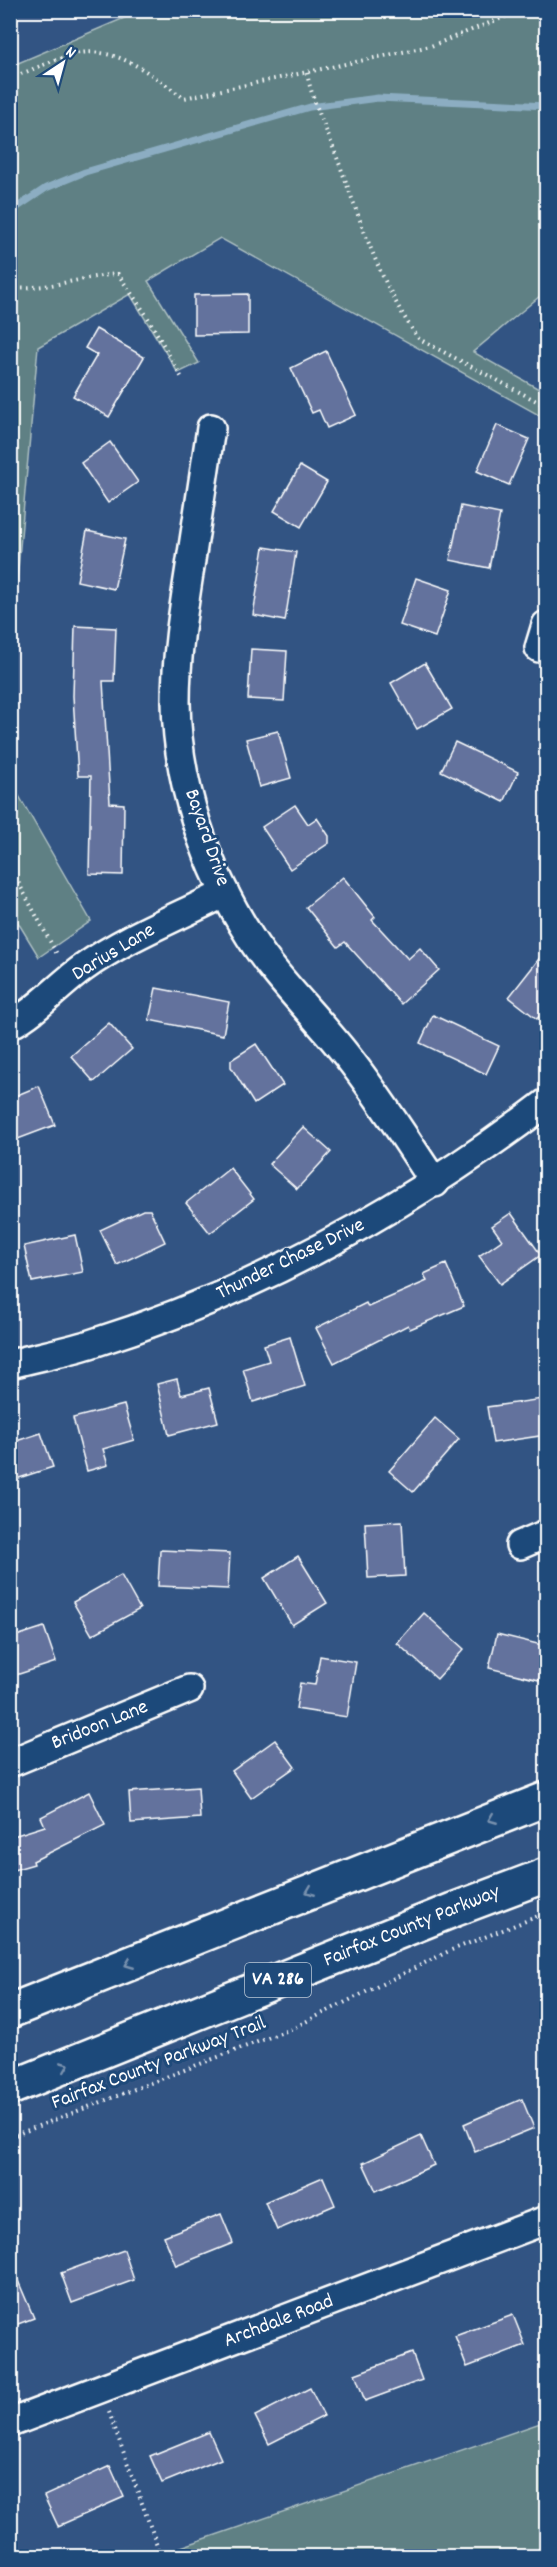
<svg xmlns="http://www.w3.org/2000/svg" width="557" height="2567" viewBox="0 0 557 2567" font-family="Dekko,sans-serif">
<rect width="100%" height="100%" fill="#325483"/>
<filter id="ink" filterUnits="userSpaceOnUse"><feTurbulence type="fractalNoise" baseFrequency=".0167" numOctaves="2"/><feDisplacementMap in="SourceGraphic" scale="12" xChannelSelector="R" yChannelSelector="G"/><feConvolveMatrix kernelMatrix="1 2 1 2 8 2 1 2 1" color-interpolation-filters="sRGB"/></filter>
<g filter="url(#ink)">
<g fill="#5e8084" stroke="#aec0c2" stroke-width="1.5">
<path d="M143 10 546 11V291L473 352 546 393V419L220 238 148 281 199 363 178 373 130 294 38 347 11 647V66Z"/>
<path d="M11 782 91 921 39 957 11 911Z"/>
<path d="M546 2421V2556H155Z"/>
</g>
<g fill="none" stroke-linecap="round" stroke-linejoin="round">
<path stroke="#8cadc2" stroke-width="7" d="M10 212 46 188 85 172 310 107 378 98 546 106"/>
</g>
<g fill="#63729d" stroke="#fff" stroke-width="1.5">
<path d="M248 294V334L194 335V295Z"/>
<path d="M96 329 144 357 109 417 73 396 97 355 85 348Z"/>
<path d="M326 351 356 415 327 428 319 410 312 413 291 368Z"/>
<path d="M497 425 529 439 509 485 477 471Z"/>
<path d="M110 442 138 482 108 503 81 463Z"/>
<path d="M300 466 327 482 301 527 274 511Z"/>
<path d="M461 506 500 514 489 568 450 560Z"/>
<path d="M87 531 125 539 114 589 77 581Z"/>
<path d="M264 547 296 552 285 621 253 615Z"/>
<path d="M416 578 451 590 435 637 400 625Z"/>
<path d="M75 626 116 628 114 681H103L110 803 124 804 123 875 89 874 91 776H78L73 696Z"/>
<path d="M251 649 287 651 284 701 248 699Z"/>
<path d="M425 663 452 709 417 729 391 683Z"/>
<path d="M278 731 291 778 259 787 246 739Z"/>
<path d="M455 742 518 772 504 802 441 771Z"/>
<path d="M295 805 308 824 317 818 329 836V843L290 869 262 827Z"/>
<path d="M343 877 375 917 372 920 408 959 420 948 439 970 401 1004 345 942 338 947 306 907Z"/>
<path d="M546 950V1008L537 1019 509 997Z"/>
<path d="M156 988 229 1002 223 1035 149 1020Z"/>
<path d="M433 1015 499 1046 486 1074 420 1043Z"/>
<path d="M109 1023 132 1049 94 1082 71 1056Z"/>
<path d="M256 1044 283 1085 254 1104 231 1067V1060Z"/>
<path d="M39 1086 55 1125 10 1142V1098Z"/>
<path d="M303 1127 331 1152 297 1189 269 1164Z"/>
<path d="M230 1168 254 1199 210 1233 186 1203Z"/>
<path d="M143 1210H150L165 1242 117 1265 100 1230Z"/>
<path d="M511 1213 541 1255 500 1284 479 1256 502 1240 492 1226Z"/>
<path d="M75 1235 83 1272 32 1282 24 1246Z"/>
<path d="M446 1264 464 1306 410 1329 408 1325 334 1363 316 1328 366 1303 368 1307 427 1281 424 1274Z"/>
<path d="M290 1337 305 1386 253 1402 243 1369 269 1361 264 1345Z"/>
<path d="M177 1379 181 1395 209 1388 218 1422 169 1435 157 1384Z"/>
<path d="M542 1399 546 1435 493 1443 487 1407Z"/>
<path d="M124 1405 134 1440 103 1449 108 1465 87 1471 73 1418Z"/>
<path d="M435 1418 459 1439 413 1492 389 1471Z"/>
<path d="M41 1433 53 1467 10 1481V1443Z"/>
<path d="M402 1521 405 1576 368 1578 365 1523Z"/>
<path d="M160 1550 230 1553 228 1589 158 1586Z"/>
<path d="M298 1556 327 1603 292 1625 264 1578Z"/>
<path d="M121 1575 140 1609 92 1635 73 1602Z"/>
<path d="M424 1613 464 1649 437 1679 397 1643Z"/>
<path d="M44 1627 56 1662 10 1677V1638Z"/>
<path d="M497 1634 546 1646 539 1680 489 1668Z"/>
<path d="M320 1656 356 1662 347 1717 296 1709 300 1683 315 1685Z"/>
<path d="M275 1740 295 1767 251 1798 232 1771Z"/>
<path d="M198 1787 200 1818 131 1823 129 1792Z"/>
<path d="M89 1792 105 1825 33 1861 34 1864 10 1871V1837L45 1826 41 1817Z"/>
<path d="M522 2099 534 2128 475 2152 464 2124Z"/>
<path d="M421 2136 434 2165 376 2191 363 2163Z"/>
<path d="M323 2177 335 2205 277 2230 265 2202Z"/>
<path d="M221 2214 233 2243 176 2266 164 2236Z"/>
<path d="M124 2250 134 2280 72 2303 61 2273Z"/>
<path d="M10 2262 34 2318 10 2327Z"/>
<path d="M513 2315 525 2345 467 2367 455 2336Z"/>
<path d="M412 2353 422 2380 365 2401 355 2374Z"/>
<path d="M310 2388 324 2416 269 2444 255 2416Z"/>
<path d="M209 2432 221 2459 162 2483 150 2456Z"/>
<path d="M110 2466 124 2497 58 2526 44 2496Z"/>
</g>
<g fill="none" stroke-linecap="round" stroke-linejoin="round">
<defs>
<g id="street">
<path d="M211 428C204 474 197 520 190 567 183 612 176 656 176 702 177 784 206 868 250 937 277 980 316 1016 347 1056 379 1096 406 1140 435 1183"/>
<path d="M539 648 546 625"/>
<path d="M10 1025C38 1010 58 986 83 968 126 937 178 917 225 893"/>
<path d="M10 1364C37 1357 64 1352 90 1344 256 1292 408 1208 546 1103"/>
<path d="M520 1545 546 1534"/>
<path d="M10 1763 189 1689"/>
<path d="M10 2423 546 2220"/>
</g>
<g id="highway">
<path d="M10 2011 546 1799"/>
<path d="M10 2088 453 1910 546 1875"/>
</g>
</defs>
<use href="#street" stroke="#fff" stroke-width="32"/>
<use href="#highway" stroke="#fff" stroke-width="38"/>
<g stroke="#fff" stroke-width="4" stroke-dasharray="1.5 4.5" stroke-linecap="butt">
<path d="M307 73C312 101 326 128 336 155 360 218 379 284 419 339L546 406"/>
<path d="M10 78C31 71 60 56 80 53 119 47 155 77 184 98L431 46 507 16 528 10"/>
<path d="M10 287C48 290 81 277 118 274L147 316 182 378"/>
<path d="M10 867 58 956"/>
<path d="M10 2137 291 2029 449 1951 546 1913"/>
<path d="M109 2412 161 2556"/>
</g>
<use href="#street" stroke="#1f4a7a" stroke-width="27"/>
<use href="#highway" stroke="#1f4a7a" stroke-width="33"/>
</g>
<defs><path id="oneway-chevron" d="M-2-3.5L2.5 0L-2 3.5" fill="none" stroke-width="1.6" stroke-linecap="round" stroke-linejoin="round" transform="scale(1.5)"/></defs>
<g stroke="#7992af">
<use href="#oneway-chevron" transform="translate(492 1819) rotate(158)"/>
<use href="#oneway-chevron" transform="translate(310 1891) rotate(158)"/>
<use href="#oneway-chevron" transform="translate(129 1964) rotate(158)"/>
<use href="#oneway-chevron" transform="translate(65 2066) rotate(-22)"/>
</g>
</g>
<g text-anchor="middle" dominant-baseline="central" stroke-width="6" stroke-linejoin="round" paint-order="stroke">
<rect fill="#1f4a7a" stroke="#bcc9d7" stroke-width="1.5" x="245" y="1963" width="66" height="34" rx="4.5"/>
<g font-size="20" font-weight="bold" fill="#fff">
<text x="278" y="1980">VA 286</text>
</g>
<g font-size="21" fill="#fff" stroke="#1f4a7a">
<text transform="translate(206 838) rotate(71)">Bayard Drive</text>
<text transform="translate(114 953) rotate(-31)">Darius Lane</text>
<text transform="translate(291 1260) rotate(-26)">Thunder Chase Drive</text>
<text transform="translate(100 1726) rotate(-22)">Bridoon Lane</text>
<text transform="translate(412 1927) rotate(-22)">Fairfax County Parkway</text>
<text transform="translate(159 2064) rotate(-21)">Fairfax County Parkway Trail</text>
<text transform="translate(279 2322) rotate(-21)">Archdale Road</text>
</g>
</g>
<rect width="557" height="2567" fill="none" stroke="#1f4a7a" stroke-width="36"/>
<rect x="18" y="18" width="521" height="2531" fill="none" stroke="#fff" stroke-width="2" filter="url(#ink)"/>
<g transform="translate(63 63) rotate(36)" stroke="#1f4a7a" stroke-width="4.5" paint-order="stroke">
<path d="M0-4.5L10 22L0 15L-10 22Z" fill="#ffffff"/>
<text y="-9" font-size="16" font-weight="bold" text-anchor="middle" fill="#ffffff">N</text>
</g>
</svg>
